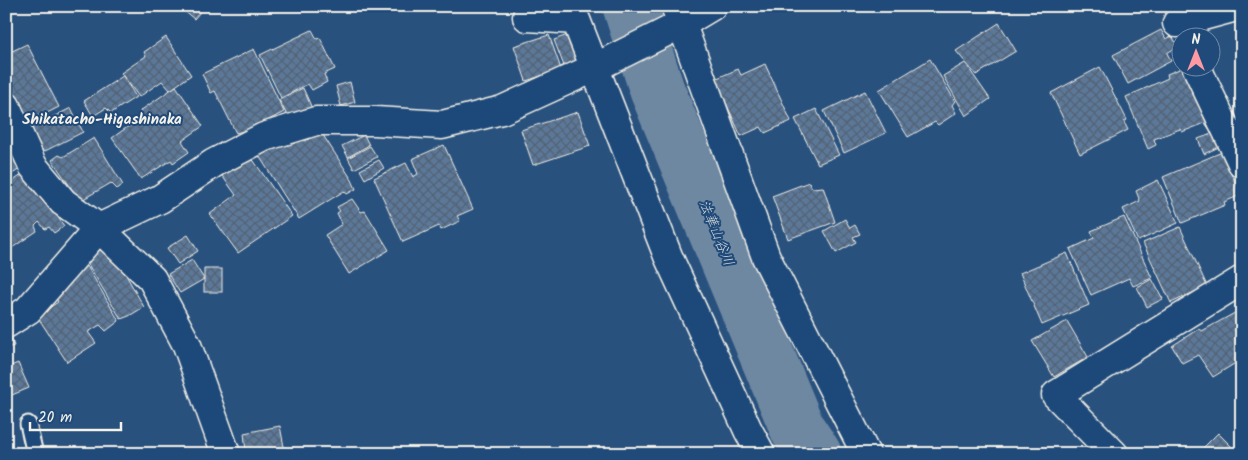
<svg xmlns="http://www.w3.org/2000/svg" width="1248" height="460" viewBox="0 0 1248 460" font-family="Kalam,'Klee One',sans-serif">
<defs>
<pattern id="building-cross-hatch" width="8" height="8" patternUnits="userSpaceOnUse" patternTransform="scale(1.25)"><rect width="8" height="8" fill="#5b7899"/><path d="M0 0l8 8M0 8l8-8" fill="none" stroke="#536274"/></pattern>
</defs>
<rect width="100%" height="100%" fill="#28517e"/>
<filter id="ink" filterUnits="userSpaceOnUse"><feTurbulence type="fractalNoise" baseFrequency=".02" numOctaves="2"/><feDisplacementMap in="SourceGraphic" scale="10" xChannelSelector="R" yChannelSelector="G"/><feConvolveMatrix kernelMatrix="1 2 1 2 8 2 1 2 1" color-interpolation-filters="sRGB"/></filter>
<g filter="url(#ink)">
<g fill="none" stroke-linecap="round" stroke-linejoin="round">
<path stroke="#6e88a2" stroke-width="55" d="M630 6 657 90 798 430 814 454"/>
</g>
<g fill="url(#building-cross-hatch)" stroke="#f4f1e8">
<path d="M178 6H205L194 19Z"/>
<path d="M999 23 1016 51 976 75 956 51Z"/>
<path d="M312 30 317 39 320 38 335 69 324 74 327 82 312 90 308 84 281 98 260 55Z"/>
<path d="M1161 30 1166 39 1172 36 1178 46 1167 53 1171 61 1128 84 1113 55Z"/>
<path d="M573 33 583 58 564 66 554 40Z"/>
<path d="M549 35 561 69 526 81 514 46Z"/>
<path d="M166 37 191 75 170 90 162 81 139 97 121 73 146 56 144 52Z"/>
<path d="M27 44 59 107 27 123 6 79V54Z"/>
<path d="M254 49 284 112 253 128 236 133 215 91 211 93 202 74Z"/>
<path d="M930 59 955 101 952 105 956 113 938 125 935 122 908 137 879 90Z"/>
<path d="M965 63 990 99 966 116 943 76Z"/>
<path d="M765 64 791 121 765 133 761 127 741 136 715 79 738 69 741 75Z"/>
<path d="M1100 67 1127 120 1124 122 1128 130 1080 154 1051 93Z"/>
<path d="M1182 68H1192L1217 126 1210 130 1205 123 1182 132 1180 129 1154 139 1156 145 1148 149 1126 97 1168 78 1167 74Z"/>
<path d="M123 76 136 97 111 113 106 108 93 116 84 101Z"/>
<path d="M350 82 355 102 341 106 336 86Z"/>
<path d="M176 86 203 126 182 141 189 152 173 163 171 160 141 179 112 138 143 116 140 111Z"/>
<path d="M303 88 314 113 288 117 279 100Z"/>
<path d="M865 91 886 133 844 153 824 111Z"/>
<path d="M1242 100V119L1235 104Z"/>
<path d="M71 108 83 132 43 152 31 128Z"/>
<path d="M816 109 839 155 818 164 795 119Z"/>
<path d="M578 112 590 146 533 165 521 130Z"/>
<path d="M297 130 305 141 321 132 352 180 356 189 347 194 344 191 299 219 256 151Z"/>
<path d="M1217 132 1223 145 1204 154 1198 139Z"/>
<path d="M364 135 369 145 348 157 342 146Z"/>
<path d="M94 138 123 185 117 189 111 183 80 201 52 160 59 155 63 157Z"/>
<path d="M444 145 473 209 457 216 460 221 441 230 439 226 403 242 374 178 406 163 413 177 418 174 412 159Z"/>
<path d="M370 146 377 157 354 169 348 158Z"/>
<path d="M12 151 23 167 6 178V155Z"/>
<path d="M1222 152 1241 195 1224 202 1225 205 1182 223 1163 177Z"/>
<path d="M249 154 292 216 238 253 210 214 236 195 220 173Z"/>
<path d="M379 160 384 168 365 179 360 170Z"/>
<path d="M26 172 64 226 54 233 49 227 45 229 39 222 35 226 37 231 6 252V186Z"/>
<path d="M1158 180 1178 223 1138 241 1123 209 1140 201 1136 191Z"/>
<path d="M809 182 812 188 823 187 835 222 788 239 772 196Z"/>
<path d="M352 199 361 212 365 211 389 250 349 274 325 235 342 224 337 213 340 211 337 207Z"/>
<path d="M1124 217 1152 278 1133 286 1129 278 1091 295 1070 249 1094 238 1091 231Z"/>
<path d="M845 219 850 228 855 225 860 234 853 237 856 242 836 253 824 231Z"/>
<path d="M1180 227 1207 286 1171 303 1143 243Z"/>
<path d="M188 235 198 251 178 264 167 248Z"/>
<path d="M98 240 111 260 117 259 144 307 129 316 121 319 83 256Z"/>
<path d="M1067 253 1089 305 1042 325 1020 273Z"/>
<path d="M192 260 204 279 180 293 168 274Z"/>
<path d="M84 264 87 266 119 321 106 331 100 325 88 332 96 343 67 362 37 316 58 302 54 295Z"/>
<rect x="204" y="269" width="18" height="23"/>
<path d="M1152 279 1163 299 1147 307 1137 287Z"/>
<path d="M1242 309V359L1213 377 1198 355 1182 363 1172 346 1198 329 1202 331Z"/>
<path d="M1067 321 1088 357 1054 377 1032 341Z"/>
<path d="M9 332 14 346 6 348V333Z"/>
<path d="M18 363 29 388 7 397 6 368Z"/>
<path d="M280 426 285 452 248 454 246 451 244 433Z"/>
<path d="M1218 433 1239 454H1197Z"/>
</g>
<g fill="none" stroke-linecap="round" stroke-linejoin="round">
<defs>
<path id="service" d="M28 424 35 454"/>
<g id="minor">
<path d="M529 6 527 17 576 20 668 256 748 430 761 454"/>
<path d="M676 8 766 257 866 454"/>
<path d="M1177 23 1240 6"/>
<path d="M1197 68 1242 163"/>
<path d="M6 106 33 166 63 202 99 228 28 310 6 324"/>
<path d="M226 454 187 345 152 279 99 228 160 199 214 163 264 137 316 121H375L442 125 502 110 594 68 682 24 712 6"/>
<path d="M1114 454 1056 395 1242 280"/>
</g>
</defs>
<use href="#service" stroke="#f4f1e8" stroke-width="19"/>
<use href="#minor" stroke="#f4f1e8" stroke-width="31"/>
<use href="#service" stroke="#1f4a7a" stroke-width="15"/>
<use href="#minor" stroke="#1f4a7a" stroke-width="28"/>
</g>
</g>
<g text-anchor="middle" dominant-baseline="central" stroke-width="4" stroke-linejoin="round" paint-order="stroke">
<g font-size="14" font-style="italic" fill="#d9dcda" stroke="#1f4a7a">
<text transform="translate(716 233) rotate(68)">法華山谷川</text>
</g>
<g font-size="15" font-weight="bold" fill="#f4f1e8" stroke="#1f4a7a">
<text x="102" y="120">Shikatacho-Higashinaka</text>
</g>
</g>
<rect width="1248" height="460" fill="none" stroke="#1f4a7a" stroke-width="25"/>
<rect x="12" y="12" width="1223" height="435" fill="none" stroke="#f4f1e8" stroke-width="2" filter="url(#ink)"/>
<g transform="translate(1196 52)"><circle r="24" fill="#1f4a7a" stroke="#748da6"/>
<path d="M0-4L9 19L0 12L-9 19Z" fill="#ff9aa2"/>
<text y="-8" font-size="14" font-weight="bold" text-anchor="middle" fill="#f4f1e8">N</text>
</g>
<path d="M30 422v8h91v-8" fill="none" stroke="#f4f1e8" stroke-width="2.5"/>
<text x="38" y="422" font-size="15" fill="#f4f1e8" stroke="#1f4a7a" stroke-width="4" paint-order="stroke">20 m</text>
</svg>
